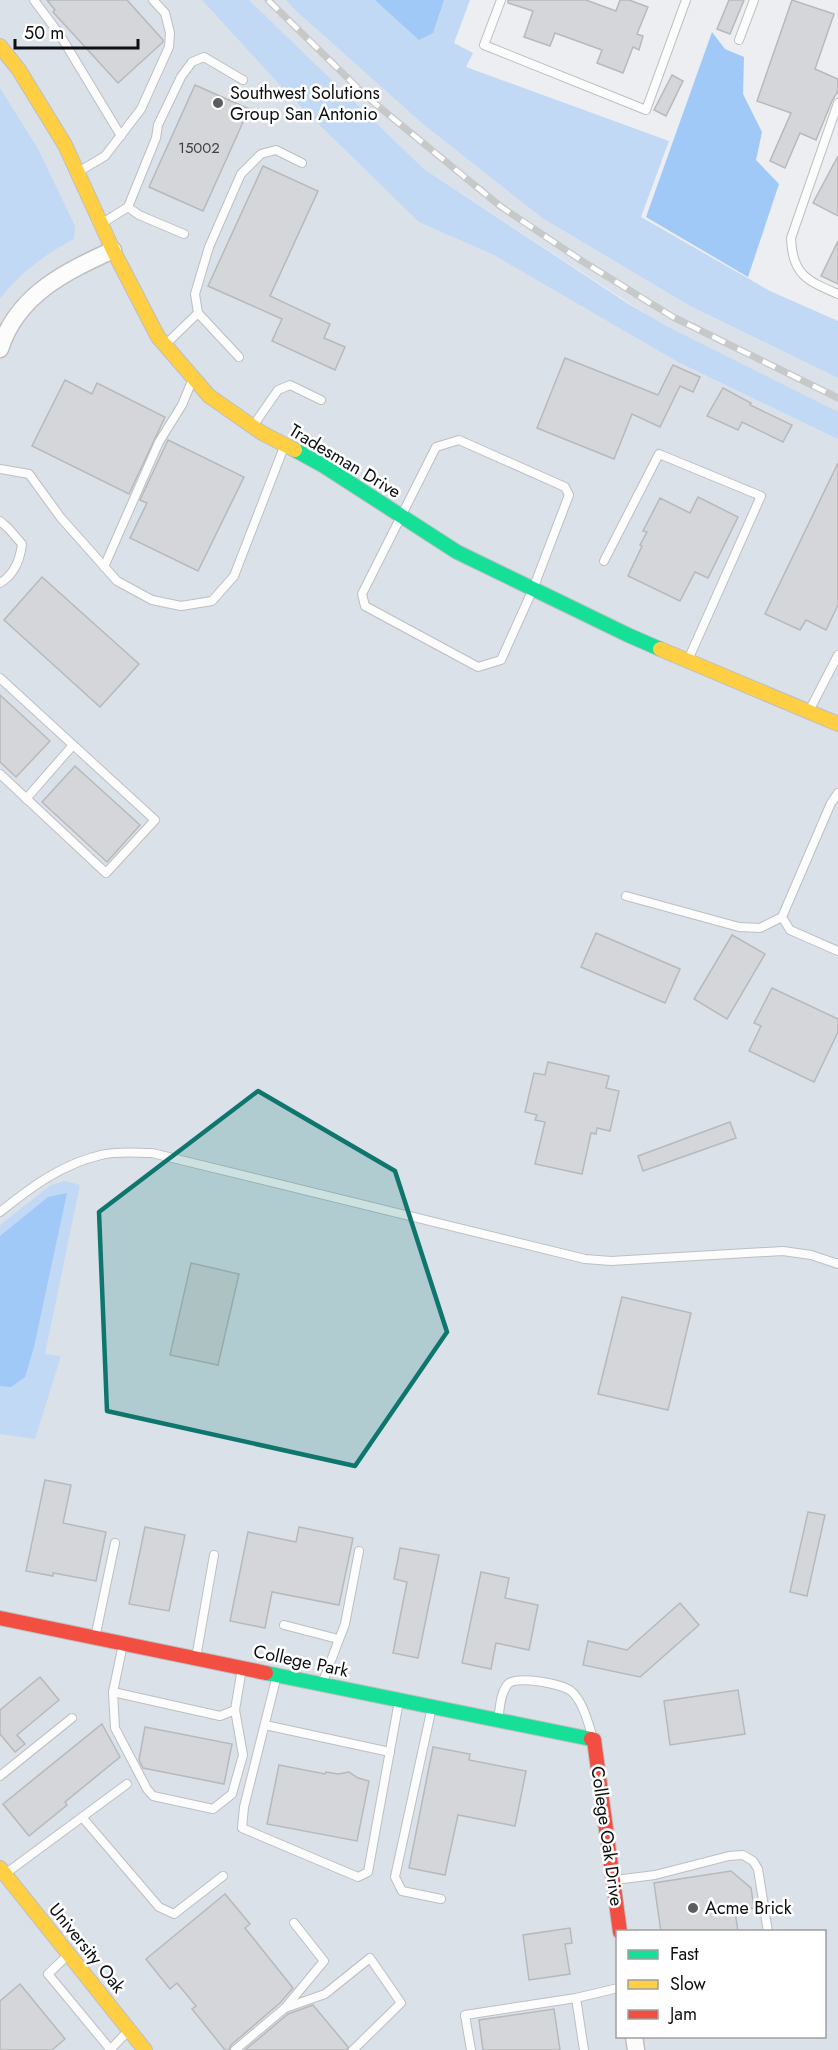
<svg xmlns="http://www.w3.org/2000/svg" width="838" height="2050" viewBox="0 0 838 2050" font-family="Jost,sans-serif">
<rect width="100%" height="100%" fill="#eceef1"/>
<path fill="#dae1e9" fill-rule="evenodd" d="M0 0H222L425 211 658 322 424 169 249 0H286L295 10 424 125 542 218 690 306 838 378V2050H0ZM618 1932H824V2036H618Z"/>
<g fill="#c2d9f5">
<path d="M202 0H249L424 169 627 303 668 327 838 412V439L678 362 494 255 419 222 290 96Z"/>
<path d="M286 0H470L454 43 473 53 466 67 669 141 641 217 770 291 838 321V378L690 306 542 218 424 125 295 10Z"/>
<path d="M0 88 38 149 75 226 74 239C44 255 20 273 0 299Z"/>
<path d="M65 1181 80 1185 45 1354 61 1356 35 1439 0 1434V1225L51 1185Z"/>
</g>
<g fill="#a0c9f8">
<path d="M375 0H444L433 33 419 40Z"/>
<path d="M712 32 725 49 744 57 743 94 762 132 756 160 779 184 748 277 646 217Z"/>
<path d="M67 1193 34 1347 25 1377 11 1387 0 1386V1236L48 1197Z"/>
</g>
<g fill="#d5d6d9" stroke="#b7b9bb" stroke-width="1.5">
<path d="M47 0H127L163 40V42L118 83 53 12 55 10Z"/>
<path d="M508 0H586L616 11 620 0H629L648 7 637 34 643 36 639 50 633 47 623 73 597 63 602 50 555 33 550 46 524 37 533 11 508 3Z"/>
<path d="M729 0H744L730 34 717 29Z"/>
<path d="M792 0 834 14 815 69 838 79V91L832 101 816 140 800 133 785 168 770 161 791 113 757 101Z"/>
<path d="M672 75 683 81 666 116 654 110Z"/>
<path d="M195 85 249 109 203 211 149 187Z"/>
<path d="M838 156V216L813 203Z"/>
<path d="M263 166 318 191 270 296 330 324 324 338 345 347 335 370 272 341 282 319 208 286Z"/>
<path d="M838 241V284L821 276Z"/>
<path d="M565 358 658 395 673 365 700 377 693 392 680 386 660 427 632 414 614 459 537 428Z"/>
<path d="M65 380 92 394 97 383 165 417 129 494 32 446Z"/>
<path d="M723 388 751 403 750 405 792 425 783 442 742 422 738 430 707 416Z"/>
<path d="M168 440 244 477 198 571 130 538 147 503 140 500Z"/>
<path d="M838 463V605L826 630 806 620 800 630 765 614Z"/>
<path d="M698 497 738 517 708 578 695 572 680 601 628 576 642 546 640 545 647 532 643 531 660 498 690 513Z"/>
<path d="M42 577 139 664 100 707 4 620Z"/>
<path d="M0 695 50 741 16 777 0 762Z"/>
<path d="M75 766 140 825 107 862 42 802Z"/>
<path d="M596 933 680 969 665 1003 581 967Z"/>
<path d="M732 935 765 954 727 1019 694 999Z"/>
<path d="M772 988 838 1019V1032L814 1082 749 1051 761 1026 754 1023Z"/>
<path d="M548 1062 609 1076 606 1088 619 1091 610 1131 597 1128 596 1134 591 1133 582 1174 535 1164 545 1122 535 1120 537 1115 525 1112 534 1073 545 1075Z"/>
<path d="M730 1122 736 1138 643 1171 638 1156Z"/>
<path d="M191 1263 239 1274 218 1365 170 1355Z"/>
<path d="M622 1297 691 1313 668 1410 598 1394Z"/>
<path d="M45 1480 71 1485 63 1523 106 1532 96 1581 53 1573V1576L26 1571Z"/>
<path d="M808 1512 825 1515 807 1596 790 1592Z"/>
<path d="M145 1527 185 1535 169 1611 129 1604Z"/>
<path d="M299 1527 353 1538 339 1605 272 1592 265 1628 230 1621 248 1532 296 1542Z"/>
<path d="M400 1548 439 1555 418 1658 393 1653 407 1582 394 1579Z"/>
<path d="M481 1572 509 1578 505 1598 538 1605 529 1650 496 1643 491 1669 462 1663Z"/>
<path d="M680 1603 699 1625 640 1677 583 1665 588 1641 627 1650Z"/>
<path d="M40 1677 59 1700 17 1735 25 1744 15 1752 0 1734V1710Z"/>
<path d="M738 1690 745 1734 670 1745 664 1701Z"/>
<path d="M102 1724 120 1757 65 1802 67 1805 29 1836 3 1804Z"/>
<path d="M145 1727 232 1744 224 1784 143 1768 139 1760Z"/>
<path d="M433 1747 470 1754 469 1760 526 1771 515 1826 458 1815 445 1875 409 1868Z"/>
<path d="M279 1765 325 1774 326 1772 338 1774 349 1772 358 1778 369 1781 357 1841 267 1824Z"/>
<path d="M731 1871 751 1888 754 1908 735 1910 738 1932H661L654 1883Z"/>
<path d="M225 1894 250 1924 245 1928 293 1988 280 2003 231 2045 229 2050H225L192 2009 196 2006 177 1983 170 1989 146 1959Z"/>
<path d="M570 1928 572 1943 565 1944 570 1974 529 1980 523 1935Z"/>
<path d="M20 1984 65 2039 52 2050H0V2001Z"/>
<path d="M313 2005 348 2047 347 2050H245L288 2014Z"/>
<path d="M554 2009 560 2050H483L479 2020Z"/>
</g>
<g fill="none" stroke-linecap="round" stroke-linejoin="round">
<defs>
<g id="lane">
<path d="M34 0 60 35 121 136"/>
<path d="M501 0 484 45 646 110 686 0"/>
<path d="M739 40 754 0"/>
<path d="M838 103 791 238C792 275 808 281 838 294"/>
<path d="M78 172 105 156 141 109 169 47 170 33 165 13 153 0"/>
<path d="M128 207 139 215 184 234"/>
<path d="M101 224 128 207 156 138 158 125 181 77 192 62 204 57 243 80"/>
<path d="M198 313 195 294 209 247 241 174 261 154 276 150 302 163"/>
<path d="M165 345 198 313 239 357"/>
<path d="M253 426 278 390 290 385 321 400"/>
<path d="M459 440 565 487 569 495 533 589 501 660 478 667 365 606 362 594 436 447Z"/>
<path d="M0 469 29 474 61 518 117 581 152 600 181 606 212 601 234 576 284 447"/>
<path d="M0 521 9 529 22 544C20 560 14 575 0 583"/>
<path d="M604 561 659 454 761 496 688 660"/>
<path d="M104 567 159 442 182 405 192 381"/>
<path d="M0 678 155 820 106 873 0 774"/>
<path d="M809 711 838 655"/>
<path d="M838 793 831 803 782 917 790 930 838 951"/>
<path d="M26 799 73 745"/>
<path d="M626 896 739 927 760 928 782 917"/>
<path d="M0 1212C31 1187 62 1164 101 1155 117 1151 136 1153 152 1153L585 1259 611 1261 783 1251 811 1255 838 1264"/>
<path d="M284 1625 338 1639"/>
<path d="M95 1638 115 1543"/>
<path d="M123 1644 113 1692 115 1728 147 1789 153 1796 213 1809 232 1794 243 1755 235 1710 242 1668"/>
<path d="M196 1658 214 1555"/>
<path d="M277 1675 244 1807 242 1828 358 1877 368 1872 399 1701"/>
<path d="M322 1684 345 1624 359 1551"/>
<path d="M113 1692 220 1716 235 1710"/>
<path d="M432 1707 395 1877 402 1891 441 1899"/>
<path d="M498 1720C500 1709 500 1693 508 1684 517 1675 562 1684 571 1691 583 1701 588 1723 593 1738"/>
<path d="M265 1725 390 1752"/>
<path d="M0 1776 72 1718"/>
<path d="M82 1817 159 1907 174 1914 223 1876"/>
<path d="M5 1874 127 1784"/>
<path d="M615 1880 655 1875 729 1856 743 1855 753 1861 758 1869 768 1932"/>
<path d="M68 1955 48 1974 110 2049"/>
<path d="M285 2008 325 1994 370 1958 401 2003 353 2050"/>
<path d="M110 2050 128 2031"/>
<path d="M235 2050 285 2008 324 1961 294 1923"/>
<path d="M471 2050 465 2015 576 1998"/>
<path d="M584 2050 576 1998 618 1988"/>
</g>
<g id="street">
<path d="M0 349C17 295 65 272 113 250"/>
<path d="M634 2036 636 2050"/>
</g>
<g id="fast">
<path d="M295 450 324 466 457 552 628 635 660 649"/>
<path d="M266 1673 591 1739"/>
</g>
<g id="slow">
<path d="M0 46 19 70 65 145 113 250 158 337 209 396 262 433 295 450"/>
<path d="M660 649 838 724"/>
<path d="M0 1868 145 2050"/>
</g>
<g id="jam">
<path d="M0 1618 266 1673"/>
<path d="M591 1739 594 1740 620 1932"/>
</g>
</defs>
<use href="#lane" stroke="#bdbfc1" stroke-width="10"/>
<use href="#street" stroke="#bdbfc1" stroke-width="19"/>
<use href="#fast" stroke="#bdbfc1" stroke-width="16"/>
<use href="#slow" stroke="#bdbfc1" stroke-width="16"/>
<use href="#jam" stroke="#bdbfc1" stroke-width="16"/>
<use href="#lane" stroke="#fcfcfd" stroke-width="8"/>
<use href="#street" stroke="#fcfcfd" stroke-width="16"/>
<use href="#fast" stroke="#16e098" stroke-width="14"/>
<use href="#slow" stroke="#ffcf43" stroke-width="14"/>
<use href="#jam" stroke="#f24e42" stroke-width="14"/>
<defs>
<path id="rail" d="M268 0 367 97 500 206 582 261 673 317 838 398"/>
</defs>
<use href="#rail" stroke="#c7c8c8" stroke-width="7"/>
<use href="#rail" stroke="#fff" stroke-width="4.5" stroke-dasharray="14" stroke-linecap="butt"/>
</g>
<path fill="#0f766e" fill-opacity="0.2" stroke="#0f766e" stroke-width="4.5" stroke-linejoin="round" d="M258 1091 395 1171 447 1332 355 1466 107 1411 99 1212Z"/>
<g fill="#5b5d5f" stroke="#fff" stroke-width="2">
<circle cx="218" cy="103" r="6"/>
<circle cx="693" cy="1908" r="6"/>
</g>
<g text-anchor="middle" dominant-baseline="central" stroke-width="5" stroke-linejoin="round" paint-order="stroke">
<g font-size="15" fill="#3f4143">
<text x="199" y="148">15002</text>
</g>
<g font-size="18" fill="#0d0f11" stroke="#fff" text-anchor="start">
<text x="230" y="93">Southwest Solutions<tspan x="230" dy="21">Group San Antonio</tspan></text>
<text x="705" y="1908">Acme Brick</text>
</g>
<g font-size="18" fill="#0d0f11" stroke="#fff">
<text transform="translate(345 461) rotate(31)">Tradesman Drive</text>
<text transform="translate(301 1661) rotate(12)">College Park</text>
<text transform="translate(607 1836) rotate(82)">College Oak Drive</text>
<text transform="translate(87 1948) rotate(51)">University Oak</text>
</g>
</g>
<rect x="616" y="1930" width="210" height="108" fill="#ffffff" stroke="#9e9fa0" stroke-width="1.5"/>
<rect x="628" y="1950" width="30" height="9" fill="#16e098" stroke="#9e9fa0" stroke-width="1.5"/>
<text x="670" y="1960" font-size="18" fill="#0d0f11">Fast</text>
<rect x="628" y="1980" width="30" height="9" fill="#ffcf43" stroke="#9e9fa0" stroke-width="1.5"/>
<text x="670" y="1990" font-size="18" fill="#0d0f11">Slow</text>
<rect x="628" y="2010" width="30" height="9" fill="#f24e42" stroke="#9e9fa0" stroke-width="1.5"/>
<text x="670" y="2020" font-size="18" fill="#0d0f11">Jam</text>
<path d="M15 39v9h123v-9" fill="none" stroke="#0d0f11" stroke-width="3"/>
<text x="24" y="39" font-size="18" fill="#0d0f11" stroke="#ffffff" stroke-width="4.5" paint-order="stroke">50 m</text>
</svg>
